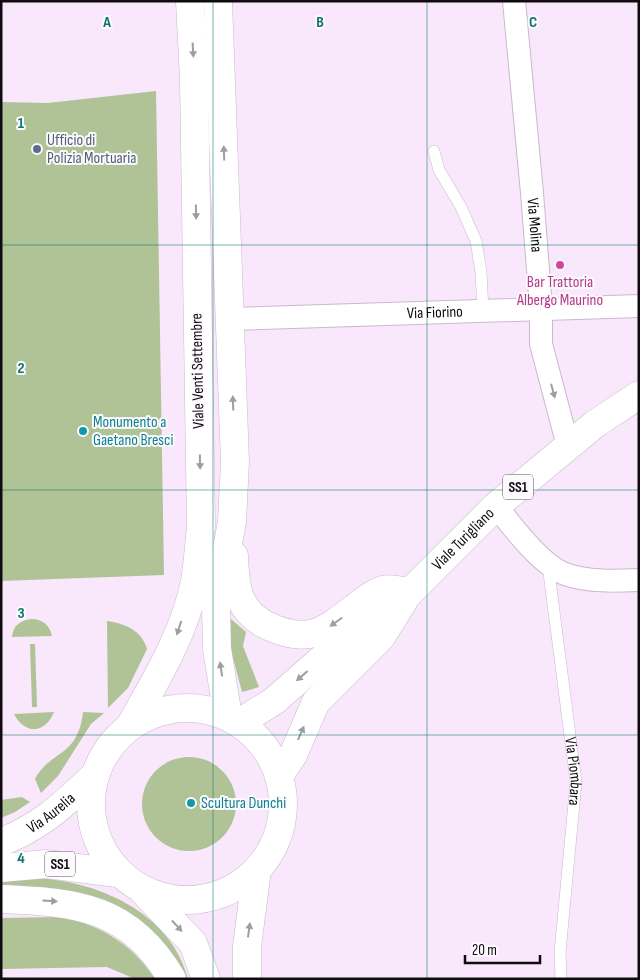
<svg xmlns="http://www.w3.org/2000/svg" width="640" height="980" viewBox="0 0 640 980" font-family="'Sofia Sans Condensed',sans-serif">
<rect width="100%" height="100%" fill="#f9e7fb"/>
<g fill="#afc396">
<path d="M156 91 164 575 1 581V102L48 103Z"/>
<path d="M32 619C44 620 49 625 52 636L12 637C13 625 21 620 32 619Z"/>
<path d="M231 619 246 632 243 646 259 687 242 692 229 643Z"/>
<path d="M107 621C126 624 141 630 147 649L128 688 108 708Z"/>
<path d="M30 644H35L37 707H32Z"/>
<path d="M54 712C45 734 25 735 14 714Z"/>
<path d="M83 712 104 713 91 724 58 776 41 793 35 779C50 750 78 758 83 712Z"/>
<circle cx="189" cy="804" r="47"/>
<path d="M22 797 30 802 15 812 1 818V800Z"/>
<path d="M33 878C96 880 171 912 188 979L168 953 1 890V882Z"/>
<path d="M63 917C102 926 133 945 155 979H135L107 967 1 969V918Z"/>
</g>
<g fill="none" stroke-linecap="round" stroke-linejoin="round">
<defs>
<g id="lane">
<path d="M434 151 439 170 461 207 476 241 481 272 483 311"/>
<path id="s1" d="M548 565 576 782 560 952 561 979"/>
</g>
<g id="street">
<path id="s2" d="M514 1 532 193 541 308V344L568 446"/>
<path id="s3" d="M230 319 639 306"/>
<path d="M496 506C512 526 541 565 565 574 587 582 615 581 639 580"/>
</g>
<g id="secondary">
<path d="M218 1 235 462 232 522 216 608 217 649 228 717"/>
<path d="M234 556C235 586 237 611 268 626 309 645 325 631 357 606 365 600 373 593 383 590 392 588 401 591 409 593"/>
<path d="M130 726C156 680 185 633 195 581 198 563 199 545 201 527L194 79 190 1"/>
<path d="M143 891 193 943 206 979"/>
<path d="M1 899C77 902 130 907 172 979"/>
<path d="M247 979V946L257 870"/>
</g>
<g id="primary">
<circle cx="187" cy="804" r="96"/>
<path id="s4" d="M239 723 274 701 364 622 409 593 496 506 595 424 639 395"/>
<path d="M279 776 293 755 316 702 381 637 404 600"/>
<path id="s5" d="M1 842C41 827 64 804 94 776"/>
<path d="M1 868 46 864 118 873"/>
</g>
</defs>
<use href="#lane" stroke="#cab9cc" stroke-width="12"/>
<use href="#street" stroke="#cab9cc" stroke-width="24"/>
<use href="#secondary" stroke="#cab9cc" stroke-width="29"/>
<use href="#primary" stroke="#cab9cc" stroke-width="29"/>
<use href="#lane" stroke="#fff" stroke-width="11"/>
<use href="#street" stroke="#fff" stroke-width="22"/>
<use href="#secondary" stroke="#fff" stroke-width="28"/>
<use href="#primary" stroke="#fff" stroke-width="28"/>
</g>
<defs><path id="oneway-solid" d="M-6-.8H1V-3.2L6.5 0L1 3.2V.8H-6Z" transform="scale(1.25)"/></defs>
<g fill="#9f9da0">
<use href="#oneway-solid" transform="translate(193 50) rotate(87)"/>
<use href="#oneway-solid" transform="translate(224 153) rotate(-92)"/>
<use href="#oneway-solid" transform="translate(196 212) rotate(89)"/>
<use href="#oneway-solid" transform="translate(553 391) rotate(75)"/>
<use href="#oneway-solid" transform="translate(233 403) rotate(-92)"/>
<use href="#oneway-solid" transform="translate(200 462) rotate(89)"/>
<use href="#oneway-solid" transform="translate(336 622) rotate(145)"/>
<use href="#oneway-solid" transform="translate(179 628) rotate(108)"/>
<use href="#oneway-solid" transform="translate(221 669) rotate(-99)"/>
<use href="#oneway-solid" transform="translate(302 676) rotate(139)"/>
<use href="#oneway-solid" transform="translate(301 733) rotate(-66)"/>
<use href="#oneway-solid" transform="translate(50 901) rotate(4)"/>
<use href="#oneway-solid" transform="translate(177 926) rotate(47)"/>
<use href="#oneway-solid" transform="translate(249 930) rotate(-82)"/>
</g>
<path fill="none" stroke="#0f766e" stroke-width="1" stroke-opacity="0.55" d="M213 1V979M427 1V979M1 245H639M1 490H639M1 735H639"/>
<circle fill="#5c6f8a" stroke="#fdfafe" stroke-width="2" cx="37" cy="149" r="5"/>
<circle fill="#d1479c" stroke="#fdfafe" stroke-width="2" cx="560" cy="265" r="5"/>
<g fill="#0f9aa8" stroke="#fdfafe" stroke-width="2">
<circle cx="83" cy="431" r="5"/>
<circle cx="191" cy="803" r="5"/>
</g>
<g text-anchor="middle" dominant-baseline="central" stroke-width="4" stroke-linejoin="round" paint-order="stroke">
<g fill="#fdfafe" stroke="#575258" stroke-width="1">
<rect x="503" y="474.5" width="30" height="25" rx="4"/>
<rect x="45" y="851.5" width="30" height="25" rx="4"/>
</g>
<g font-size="15" font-weight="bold" fill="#100a11">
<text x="518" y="487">SS1</text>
<text x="60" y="864">SS1</text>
</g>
<g font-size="16" fill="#4e5e75" stroke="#fdfafe" text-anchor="start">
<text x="47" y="140">Ufficio di<tspan x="47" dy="18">Polizia Mortuaria</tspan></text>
</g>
<g font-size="16" fill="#100a11" stroke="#fdfafe">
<text stroke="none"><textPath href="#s2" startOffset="225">Via Molina</textPath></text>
<text stroke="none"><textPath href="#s3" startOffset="205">Via Fiorino</textPath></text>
<text transform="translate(198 371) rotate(-91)">Viale Venti Settembre</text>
<text stroke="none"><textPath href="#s4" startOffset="291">Viale Turigliano</textPath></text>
<text stroke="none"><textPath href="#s1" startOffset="208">Via Piombara</textPath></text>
<text stroke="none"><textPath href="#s5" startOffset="58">Via Aurelia</textPath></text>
</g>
<g font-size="16" fill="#b23c85" stroke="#fdfafe">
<text x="560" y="282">Bar Trattoria<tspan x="560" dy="18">Albergo Maurino</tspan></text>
</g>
<g font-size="16" fill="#0d838f" stroke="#fdfafe" text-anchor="start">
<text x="93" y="422">Monumento a<tspan x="93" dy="18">Gaetano Bresci</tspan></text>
<text x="201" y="803">Scultura Dunchi</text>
</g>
</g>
<g font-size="16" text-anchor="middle" font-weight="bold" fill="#0f766e" stroke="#fdfafe" stroke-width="4" stroke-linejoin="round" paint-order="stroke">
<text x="107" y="27">A</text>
<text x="320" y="27">B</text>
<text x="533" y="27">C</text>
<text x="21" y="128">1</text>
<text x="21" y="373">2</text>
<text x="21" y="618">3</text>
<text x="21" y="863">4</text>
</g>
<rect width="640" height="980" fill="none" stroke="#100a11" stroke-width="5"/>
<path d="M465 955v8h75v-8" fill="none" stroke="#100a11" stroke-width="2.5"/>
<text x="472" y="955" font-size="15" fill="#100a11" stroke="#fdfafe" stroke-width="4" paint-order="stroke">20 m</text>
</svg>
